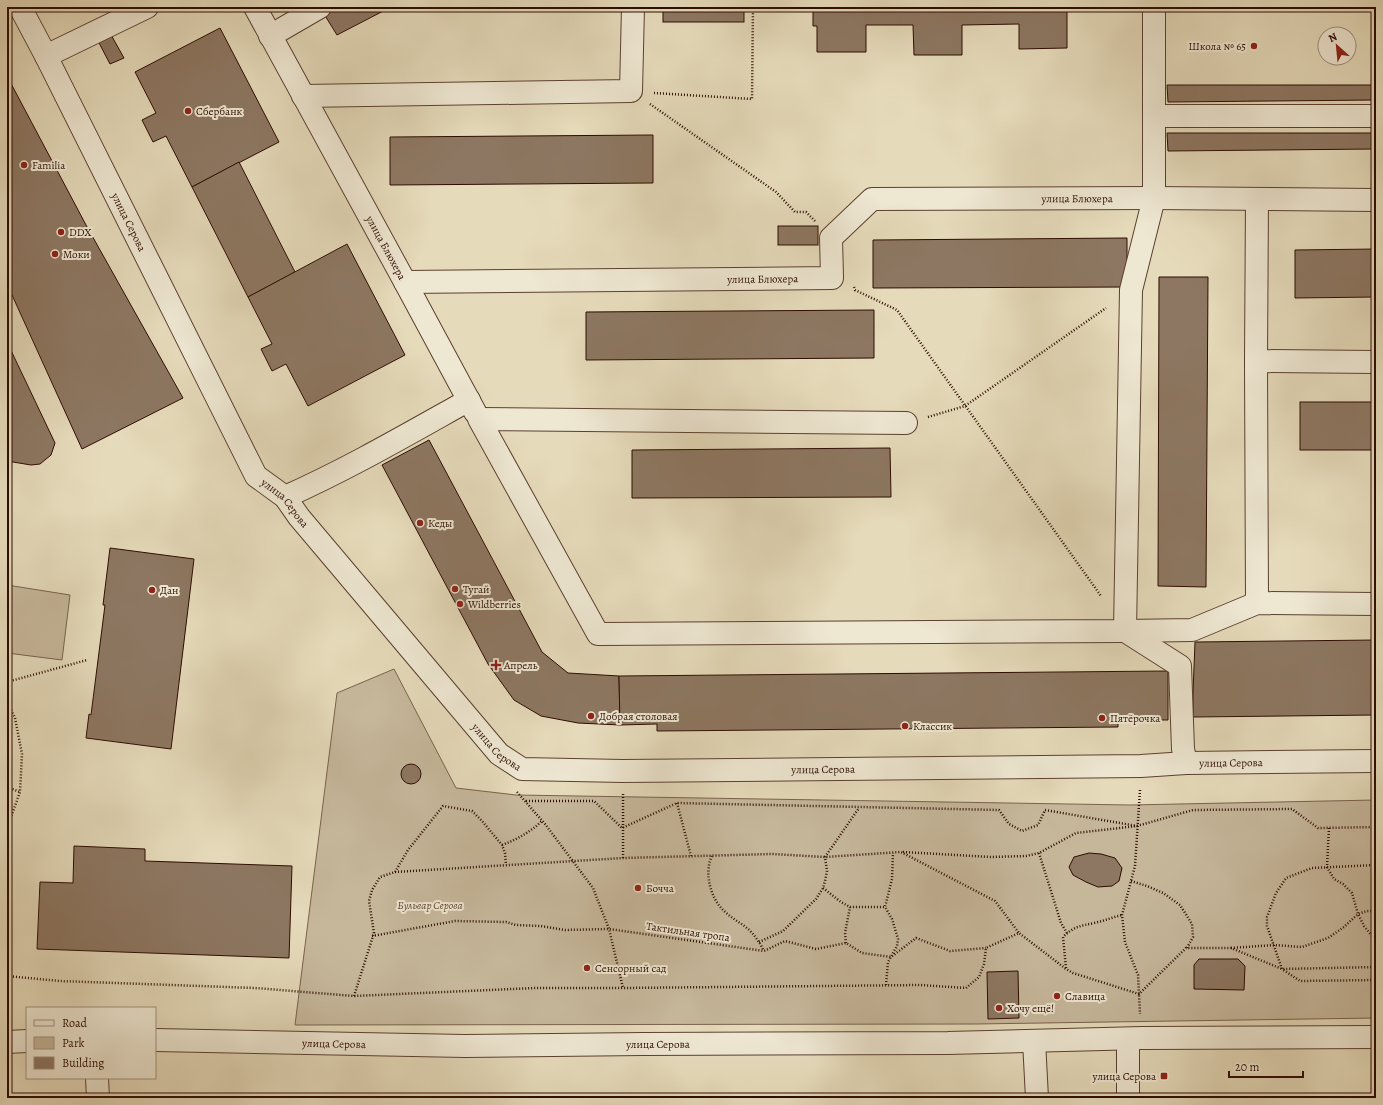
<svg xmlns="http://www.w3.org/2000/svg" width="1383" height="1105" viewBox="0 0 1383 1105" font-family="Alegreya,serif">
<rect width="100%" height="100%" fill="#e5daba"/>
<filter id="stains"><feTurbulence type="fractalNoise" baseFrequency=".005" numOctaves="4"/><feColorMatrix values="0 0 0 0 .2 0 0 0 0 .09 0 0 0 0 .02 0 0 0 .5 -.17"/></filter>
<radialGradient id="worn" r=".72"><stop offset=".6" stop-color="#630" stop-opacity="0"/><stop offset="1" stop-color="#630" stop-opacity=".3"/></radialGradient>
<g fill="#c6b79b" stroke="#7a624e">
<path d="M7 585 70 595 62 660 7 653Z"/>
<path d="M394 669 456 788 516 795 1130 805 1376 800V1018L976 1024 295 1025 337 693Z"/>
</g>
<g fill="#8d7762" stroke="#2d0c02">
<path d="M336 7H391L337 35 324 14Z"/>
<rect x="663" y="7" width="81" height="15"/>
<path d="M813 7H1067V48L1019 49V24L962 25V55H914L913 25H866V52H817V26H813Z"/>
<path d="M220 28 279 142 192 187 166 136 153 142 142 120 156 113 135 72Z"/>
<path d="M110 33 124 58 110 64 97 39Z"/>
<path d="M7 76 86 225 183 398 82 449 7 284Z"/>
<path d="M1167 85H1376V100L1168 102Z"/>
<path d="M1167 133H1376V149L1168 151Z"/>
<path d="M653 135V183L390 185V137Z"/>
<path d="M239 162 295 272 248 297 192 187Z"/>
<rect x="778" y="226" width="40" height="19"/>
<path d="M1127 238V287L873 288V240Z"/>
<path d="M347 244 405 355 308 406 286 364 272 371 261 349 272 344 248 297Z"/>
<path d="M1376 249V297L1295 298V250Z"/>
<path d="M1159 277H1208L1206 587 1158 586Z"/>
<path d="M874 310V358L586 360V312Z"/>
<path d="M7 342 55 443 51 455 40 464 31 465 7 461Z"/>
<rect x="1300" y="402" width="76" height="48"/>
<path d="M429 440 542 652 568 673 619 676 620 725 578 723 541 716 514 700 488 664 382 465Z"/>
<path d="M890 448 891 497 632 498V450Z"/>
<path d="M110 548 194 559 171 749 86 738 89 714 91 715 105 605H103Z"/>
<path d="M1376 640V715L1193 717V693L1195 642Z"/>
<path d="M1168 671V720H1118V727L657 731V724L620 725 619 676Z"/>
<circle cx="411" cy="774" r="10"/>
<path d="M74 846 145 849V861L292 866 289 958 37 949 40 882 73 883Z"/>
<path d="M1089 853 1101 854 1115 858 1122 868 1119 881 1112 886 1098 887 1086 882 1073 875 1069 867 1074 857Z"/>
<path d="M1199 959H1238L1245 966 1244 990 1194 989V965Z"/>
<path d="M1018 971 1019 1018 988 1019 987 972Z"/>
</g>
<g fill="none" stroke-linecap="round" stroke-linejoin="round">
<defs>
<g id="minor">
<path id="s1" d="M20 7 46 56 256 476 285 497 299 517 499 754 522 769 623 771 1141 766 1186 763 1376 761"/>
<path id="s2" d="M255 7 405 282 832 278 831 238 872 199 1154 198 1376 200"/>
<path d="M270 36 320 7"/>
<path d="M46 56 147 7"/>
<path d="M303 96 631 91 633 7"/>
<path d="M1154 116H1376"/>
<path d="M1257 199 1256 361 1376 362"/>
<path d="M405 282 475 412"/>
<path d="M1256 361 1257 603"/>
<path d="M906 423 479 419 598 634 1125 631 1131 290 1154 198V7"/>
<path d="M285 497C348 469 408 434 469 400"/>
<path d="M1125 631 1192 630 1257 603 1376 604"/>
<path d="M1125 631 1180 666 1183 749 1186 763"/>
<path d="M1128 1039V1098"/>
<path id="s3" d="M155 1040 465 1046 643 1044 948 1043 1142 1038 1376 1037"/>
<path d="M1034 1041 1037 1098"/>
<path d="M7 1042 27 1041"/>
<path d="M97 1078 98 1098"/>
</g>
</defs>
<use href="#minor" stroke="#5b4030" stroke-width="24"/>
<g stroke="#2d0c02" stroke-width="2.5" stroke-dasharray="1 2" stroke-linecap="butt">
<path d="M654 93 752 99 753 7"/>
<path d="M650 104 776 192 795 212H806L815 221"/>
<path d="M854 287 855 290 897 310 1101 596"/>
<path d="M928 417 965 406 1106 308"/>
<path d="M7 682 87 660"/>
<path d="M7 702 15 718 22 754 20 792 7 828"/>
<path d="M7 787 20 792"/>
<path d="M1140 790 1135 866 1122 915 1125 942 1138 975 1140 1014"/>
<path d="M517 792 545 824 593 888 609 929 623 988"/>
<path d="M623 794V858"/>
<path d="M526 801H594L622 828 677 803 999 810 1009 824 1022 831 1038 825 1045 810 1137 826"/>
<path d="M677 803 691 856"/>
<path d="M1329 828 1327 867 1334 879 1343 884 1352 893 1358 914 1364 926 1376 941"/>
<path d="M502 845C518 839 530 832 542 821"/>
<path d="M903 852 991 857 1026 856 1039 853 1076 833 1137 826 1193 810 1292 809 1318 828 1376 827"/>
<path d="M1039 853 1061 923 1067 933"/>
<path d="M712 856C704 872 710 897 723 910 728 915 734 919 740 923 751 930 758 939 764 951"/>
<path d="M1376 865 1312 868 1286 878 1276 893 1267 917V926L1282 969 1300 981 1376 980"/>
<path d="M395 872 623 858 772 854 825 857 901 852 995 901 1019 933"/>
<path d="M1131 881 1147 886 1163 893 1180 905 1192 924 1193 937 1187 948"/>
<path d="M823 888 841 902 850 907H885"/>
<path d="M372 936 455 921 506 922 516 925 541 926 565 930 609 929 764 951 785 941 816 949 846 943 862 953 891 957 916 938 950 951 986 948"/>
<path d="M759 942 783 931 816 899 823 888 825 881 827 871 825 857 859 808"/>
<path d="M846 943 845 933 850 907"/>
<path d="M1231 948 1274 945 1302 947 1328 938 1344 927 1358 914 1367 911H1376"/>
<path d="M1066 968 1063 937C1074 926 1081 926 1094 923 1104 921 1113 917 1122 915"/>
<path d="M7 976 60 981 255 988 354 996 535 988H623L920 985 966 988 979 977 984 964 986 948 1019 933 1066 969 1073 973 1139 994 1186 948H1231L1282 969 1376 967"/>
<path d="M886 985 888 962 897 946 898 939 892 919 885 907 892 879 893 853"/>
<path d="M354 996 374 933 369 901 372 890 380 877 395 872 408 850 443 806 472 811 482 821 502 845 505 853 506 865"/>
</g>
<use href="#minor" stroke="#eee7d2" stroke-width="22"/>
</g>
<g fill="#8f2418" stroke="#eee7d2" stroke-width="1.5">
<circle cx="1254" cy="46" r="4"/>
<circle cx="188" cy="111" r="4"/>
<circle cx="24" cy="165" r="4"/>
<circle cx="61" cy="232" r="4"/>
<circle cx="55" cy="254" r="4"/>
<circle cx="420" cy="523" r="4"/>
<circle cx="455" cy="589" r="4"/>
<circle cx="152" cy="590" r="4"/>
<circle cx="460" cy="604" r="4"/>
<path d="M494 659h4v4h4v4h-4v4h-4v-4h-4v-4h4z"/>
<circle cx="591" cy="716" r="4"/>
<circle cx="1102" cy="718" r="4"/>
<circle cx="905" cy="726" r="4"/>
<circle cx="638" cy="888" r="4"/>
<circle cx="587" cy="968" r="4"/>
<circle cx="1057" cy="996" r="4"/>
<circle cx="999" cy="1008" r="4"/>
<rect x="1160" y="1072" width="8" height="8" rx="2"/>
</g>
<g text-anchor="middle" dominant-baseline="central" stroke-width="4" stroke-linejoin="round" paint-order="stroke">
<g font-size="11" fill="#2d0c02" stroke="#eee7d2" text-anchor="start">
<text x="1246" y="46" text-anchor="end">Школа № 65</text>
<text x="196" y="111">Сбербанк</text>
<text x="32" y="165">Familia</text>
<text x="69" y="232">DDX</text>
<text x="63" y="254">Моки</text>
<text x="428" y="523">Кеды</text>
<text x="463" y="589">Тугай</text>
<text x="160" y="590">Дан</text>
<text x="468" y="604">Wildberries</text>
<text x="504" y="665">Апрель</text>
<text x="599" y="716">Добрая столовая</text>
<text x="1110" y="718">Пятёрочка</text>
<text x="913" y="726">Классик</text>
<text x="646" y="888">Бочча</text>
<text x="595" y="968">Сенсорный сад</text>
<text x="1065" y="996">Славица</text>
<text x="1007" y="1008">Хочу ещё!</text>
<text x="1156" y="1076" text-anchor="end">улица Серова</text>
</g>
<g font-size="11" fill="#2d0c02" stroke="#eee7d2">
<text stroke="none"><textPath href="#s2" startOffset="1042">улица Блюхера</textPath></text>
<text stroke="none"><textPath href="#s1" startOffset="241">улица Серова</textPath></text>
<text stroke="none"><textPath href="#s2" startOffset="274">улица Блюхера</textPath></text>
<text stroke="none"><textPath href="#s2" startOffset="671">улица Блюхера</textPath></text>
<text stroke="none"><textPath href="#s1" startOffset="565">улица Серова</textPath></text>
<text stroke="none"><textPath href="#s1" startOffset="889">улица Серова</textPath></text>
<text stroke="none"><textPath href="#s1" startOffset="1632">улица Серова</textPath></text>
<text stroke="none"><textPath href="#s1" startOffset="1224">улица Серова</textPath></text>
<text transform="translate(688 932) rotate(8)">Тактильная тропа</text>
<text stroke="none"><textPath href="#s3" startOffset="179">улица Серова</textPath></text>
<text stroke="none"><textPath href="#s3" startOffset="503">улица Серова</textPath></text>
</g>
<g font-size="11" font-style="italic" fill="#634838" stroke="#eee7d2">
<text x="430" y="905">Бульвар Серова</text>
</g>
</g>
<rect width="1383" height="1105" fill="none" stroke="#e5daba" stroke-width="24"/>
<rect x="8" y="8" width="1367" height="1089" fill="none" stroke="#2d0c02" stroke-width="2"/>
<rect x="12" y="12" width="1359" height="1081" fill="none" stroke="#2d0c02"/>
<rect x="26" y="1007" width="130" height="72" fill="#eee7d2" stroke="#a18f7f"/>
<rect x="34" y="1020" width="20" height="6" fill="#eee7d2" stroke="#a18f7f"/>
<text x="62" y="1027" font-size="12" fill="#2d0c02">Road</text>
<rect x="34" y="1037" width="20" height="12" fill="#c6b79b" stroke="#a18f7f"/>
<text x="62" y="1047" font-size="12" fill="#2d0c02">Park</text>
<rect x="34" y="1057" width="20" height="12" fill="#8d7762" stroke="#a18f7f"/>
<text x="62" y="1067" font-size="12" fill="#2d0c02">Building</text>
<g transform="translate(1337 46) rotate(333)"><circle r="19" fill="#eee7d2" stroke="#a18f7f"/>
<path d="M0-3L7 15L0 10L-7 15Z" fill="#8f2418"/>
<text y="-6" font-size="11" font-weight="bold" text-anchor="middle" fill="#2d0c02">N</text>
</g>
<path d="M1229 1071v6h74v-6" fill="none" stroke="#2d0c02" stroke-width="2"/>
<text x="1235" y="1071" font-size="12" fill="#2d0c02" stroke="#eee7d2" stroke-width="3" paint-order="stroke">20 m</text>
<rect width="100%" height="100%" filter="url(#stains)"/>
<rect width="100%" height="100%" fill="url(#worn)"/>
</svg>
